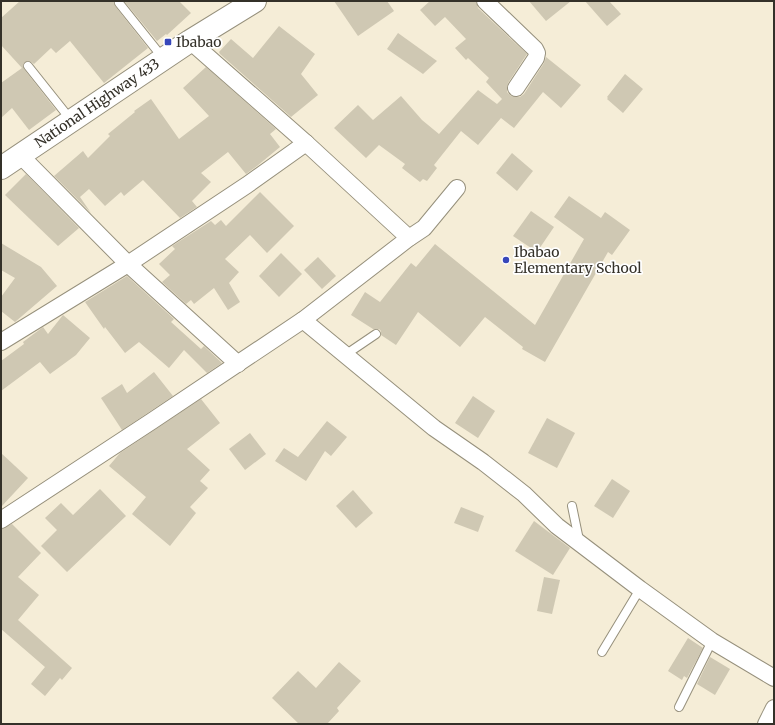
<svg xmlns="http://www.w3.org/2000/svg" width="775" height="725" viewBox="0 0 775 725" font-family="Merriweather,serif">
<rect width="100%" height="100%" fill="#f5edd7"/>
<g fill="#cfc8b3">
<path d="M20 1H114L115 6 148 48 104 83 70 41 56 53 51 48 34 64 30 61 25 62 23 64 24 69 56 110 29 130 12 108 1 118V83L22 68 1 45V18Z"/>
<path d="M124 1H179L191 13 167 35 166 34 157 41Z"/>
<path d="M334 1H387L394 11 358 36Z"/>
<path d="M430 1H476L478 8 527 54 508 83 507 88V92L511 96 516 97H520L524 94 544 63 546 57 581 85 561 108 543 92 514 128 501 118 478 145 461 131 434 165 437 168 427 181 423 179 420 182 402 168 405 164 379 145 366 158 334 128 358 105 373 120 401 96 422 120 439 134 478 90 497 104 502 99 486 82 489 78 468 58 466 60 455 48 466 39 445 17 435 26 420 10Z"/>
<path d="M529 1H571L546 21Z"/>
<path d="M585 1H609L621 14 607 26Z"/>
<path d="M279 26 315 54 301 74 318 95 291 117 220 54 219 52 231 39 253 58Z"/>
<path d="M398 33 437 61 423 74 387 49Z"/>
<path d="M206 67 276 129 270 134 280 147 257 166 246 174 228 152 201 173 211 182 192 201 197 207 180 218 143 180 124 196 121 192 105 206 89 189 80 197 91 213 54 176 83 151 88 158 110 136 108 134 135 112 134 111 151 99 179 139 209 116 183 88Z"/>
<path d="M625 74 643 89 623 113 607 99 608 98 607 97Z"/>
<path d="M512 153 533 171 517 191 496 173Z"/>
<path d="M26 174 79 228 58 246 5 195Z"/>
<path d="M260 192 294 226 267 253 250 235 225 259 239 272 229 283 240 302 228 310 214 288 194 304 191 300 186 304 162 282 170 275 159 264 175 249 172 246 211 221 215 225 221 220 226 226Z"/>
<path d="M569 196 601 218 605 212 630 230 612 255 608 252 545 362 522 349 523 347 485 317 460 347 418 312 396 345 381 335V331L379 329H373L351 315 365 292 380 302 411 263 416 267 435 244 535 325 584 239 554 217Z"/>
<path d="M531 211 554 227 537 252 513 236Z"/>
<path d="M1 243 41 267 57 286 15 322 1 311V297L15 278 1 270Z"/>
<path d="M281 253 302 274 279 297 259 276Z"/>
<path d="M318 257 336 276 322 289 304 270Z"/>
<path d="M127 276 174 319 171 322 201 349 204 346 222 363 207 373 184 350 169 368 139 342 125 353 105 327 104 329 85 302Z"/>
<path d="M63 315 90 338 76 355 50 374 40 362 1 391V361L24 344 23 342 43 327 48 334Z"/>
<path d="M154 372 173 396 122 430 101 398 122 384 127 393Z"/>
<path d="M473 396 495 411 478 438 455 423Z"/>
<path d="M201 399 220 423 187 449 210 470 200 481 208 488 190 507 196 513 170 546 132 514 146 497 109 466 120 453Z"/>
<path d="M547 418 575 433 557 468 528 453Z"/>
<path d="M327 421 347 437 331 456 325 451 306 481 275 461 284 448 298 457Z"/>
<path d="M250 433 266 454 245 470 229 449Z"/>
<path d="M1 453 28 478 1 507Z"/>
<path d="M612 479 630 491 613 518 594 506Z"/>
<path d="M100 489 126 516 67 572 41 546 57 530 45 518 61 503 73 515Z"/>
<path d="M353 490 373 513 356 528 336 506Z"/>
<path d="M461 507 484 516 478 532 454 523Z"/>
<path d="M534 521 570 548 553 575 515 551Z"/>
<path d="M12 524 41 553 18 577 39 595 18 620 72 668 62 680 60 678 45 696 31 684 45 667 1 629V529Z"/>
<path d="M544 577 560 580 552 614 537 611Z"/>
<path d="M688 638 703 648 687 678 684 676 682 680 668 671Z"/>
<path d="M710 657 730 669 715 695 697 684Z"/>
<path d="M339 662 361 681 337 708 339 711 327 724H299L272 698 298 671 316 688Z"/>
</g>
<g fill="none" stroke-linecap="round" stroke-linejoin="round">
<defs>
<g id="service">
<path d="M119 3 163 58"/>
<path d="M28 66 71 120"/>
<path d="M345 355 376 334"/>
<path d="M572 506 579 540"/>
<path d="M602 652 640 589"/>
<path d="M679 707 712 641"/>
</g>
<g id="minor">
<path d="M485 1 535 49 537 53 536 58 516 88"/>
<path d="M190 41 306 143 409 238"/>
<path d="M20 155 128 264 238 364"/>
<path d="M303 320 434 428 483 462 524 494 557 526 640 589 712 641 774 678"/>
<path d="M1 342 128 264 247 185 306 143"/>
<path d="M1 520 152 421 303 320 409 238 424 228 457 188"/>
<path d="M766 724 774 708"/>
</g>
<path id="primary" d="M1 168 190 41 255 1"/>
</defs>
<use href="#service" stroke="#96907c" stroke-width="10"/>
<use href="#minor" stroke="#96907c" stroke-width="18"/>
<use href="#primary" stroke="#96907c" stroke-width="24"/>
<use href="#service" stroke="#fff" stroke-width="8"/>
<use href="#minor" stroke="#fff" stroke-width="16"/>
<use href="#primary" stroke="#fff" stroke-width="22"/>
</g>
<g fill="#3747ba" stroke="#fff" stroke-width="1.5">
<rect x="164" y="38" width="8" height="8" rx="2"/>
<circle cx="506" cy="260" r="4"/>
</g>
<g text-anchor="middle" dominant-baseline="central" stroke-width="3.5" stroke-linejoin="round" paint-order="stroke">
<g font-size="14" fill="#343129" stroke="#fff" text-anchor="start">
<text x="176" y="42">Ibabao</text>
<text x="514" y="252">Ibabao<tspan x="514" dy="16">Elementary School</tspan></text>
</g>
<g font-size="14" fill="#343129" stroke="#fff">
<text transform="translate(97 103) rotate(-34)">National Highway 433</text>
</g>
</g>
<rect width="775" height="725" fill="none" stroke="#343129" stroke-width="4"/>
</svg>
